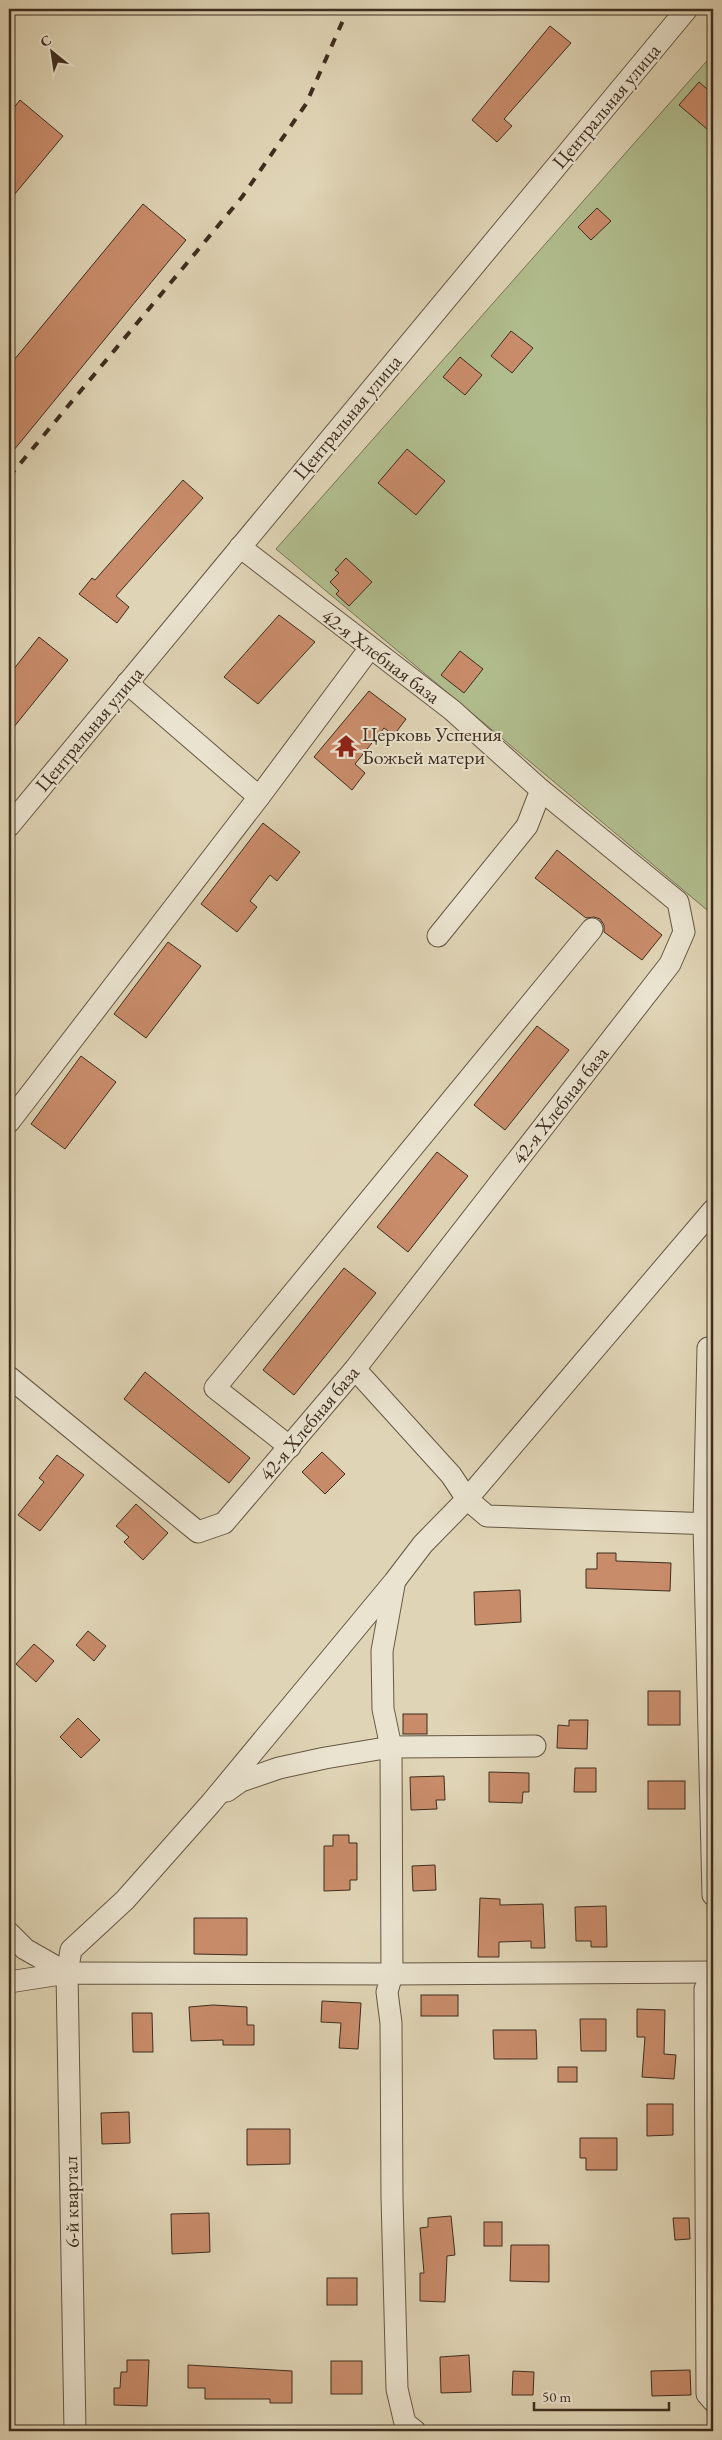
<svg xmlns="http://www.w3.org/2000/svg" width="722" height="2440" viewBox="0 0 722 2440" font-family="'EB Garamond',serif">
<rect width="100%" height="100%" fill="#dfd4b5"/>
<filter id="stains"><feTurbulence type="fractalNoise" baseFrequency=".004" numOctaves="4"/><feColorMatrix values="0 0 0 0 .2 0 0 0 0 .09 0 0 0 0 .02 0 0 0 .5 -.17"/></filter>
<radialGradient id="worn" r=".72"><stop offset=".6" stop-color="#630" stop-opacity="0"/><stop offset="1" stop-color="#630" stop-opacity=".3"/></radialGradient>
<path fill="#b1bd8e" stroke="#787556" d="M713 54V915L276 549Z"/>
<g fill="#c98c6b" stroke="#3e2d1e">
<path d="M550 26 571 43 504 119 512 126 497 142 472 120Z"/>
<path d="M699 82 713 94V122L707 129 679 105Z"/>
<path d="M20 100 63 136 9 201V114Z"/>
<path d="M143 204 186 240 9 456V366Z"/>
<path d="M597 208 611 221 591 240 578 227Z"/>
<path d="M511 331 533 348 512 373 491 356Z"/>
<path d="M460 357 482 375 465 395 443 377Z"/>
<path d="M407 449 445 481 416 515 378 483Z"/>
<path d="M183 480 203 498 116 596 129 607 117 623 79 594 92 578 95 580Z"/>
<path d="M346 558 372 582 349 606 336 594 339 591 330 582 339 573 335 570Z"/>
<path d="M279 615 315 642 258 704 224 677Z"/>
<path d="M39 637 68 660 9 733V675Z"/>
<path d="M460 651 483 669 464 693 441 675Z"/>
<path d="M369 691 406 719 394 735 384 728 355 764 365 773 352 790 314 757Z"/>
<path d="M263 823 300 852 277 881 270 875 250 901 257 907 237 932 201 904Z"/>
<path d="M557 850 662 935 642 960 604 932V925L600 919 594 917 586 918 535 878Z"/>
<path d="M168 942 201 966 146 1038 114 1014Z"/>
<path d="M537 1026 569 1050 505 1130 474 1105Z"/>
<path d="M81 1056 116 1082 65 1149 31 1124Z"/>
<path d="M437 1152 468 1176 408 1252 377 1227Z"/>
<path d="M344 1268 376 1293 294 1395 263 1370Z"/>
<path d="M145 1372 250 1458 229 1483 124 1399Z"/>
<path d="M322 1452 345 1474 325 1494 302 1472Z"/>
<path d="M57 1455 84 1475 40 1531 18 1515 44 1482 39 1478Z"/>
<path d="M136 1504 168 1533 143 1560 124 1542 129 1537 116 1526Z"/>
<path d="M597 1553H616V1561L671 1563 670 1591 586 1588V1569H597Z"/>
<path d="M520 1590 521 1622 475 1625 474 1592Z"/>
<path d="M88 1631 106 1646 94 1661 76 1645Z"/>
<path d="M34 1644 54 1661 36 1682 16 1664Z"/>
<rect x="648" y="1691" width="32" height="34"/>
<rect x="403" y="1714" width="24" height="20"/>
<path d="M78 1718 100 1740 81 1758 60 1737Z"/>
<path d="M569 1720H588L587 1749 557 1748 558 1725 569 1726Z"/>
<path d="M575 1768H596V1792H574Z"/>
<path d="M489 1772 529 1773V1792H523L522 1803 489 1802Z"/>
<path d="M444 1776 445 1800H436L437 1809 411 1810 410 1777Z"/>
<rect x="648" y="1781" width="37" height="28"/>
<path d="M333 1835H349V1843H357V1880H350V1890L324 1891V1846H333Z"/>
<path d="M435 1865 436 1890 413 1891 412 1866Z"/>
<path d="M480 1898 500 1899V1905L543 1904 545 1948H531V1941L499 1942V1957H478Z"/>
<path d="M606 1906 607 1947H591V1941H576L575 1907Z"/>
<path d="M194 1918H247V1955L194 1954Z"/>
<rect x="421" y="1995" width="37" height="21"/>
<path d="M322 2001 361 2003 358 2049 339 2048 341 2023 321 2022Z"/>
<path d="M213 2005 247 2007V2025H254V2045H223V2040L191 2041 189 2007Z"/>
<path d="M637 2009 665 2010 664 2054 676 2055 674 2079 642 2077 645 2037H637Z"/>
<path d="M132 2013H152L153 2052H133Z"/>
<path d="M580 2019H606V2051H581Z"/>
<path d="M493 2030H536L537 2059H494Z"/>
<rect x="558" y="2067" width="19" height="15"/>
<path d="M647 2104H673V2135L647 2136Z"/>
<path d="M129 2112 130 2143 102 2144 101 2113Z"/>
<path d="M247 2129H290V2164L247 2165Z"/>
<path d="M580 2138H617V2170H586V2158H580Z"/>
<path d="M209 2213 210 2252 172 2254 171 2214Z"/>
<path d="M451 2216 455 2255 447 2256 445 2302 420 2301V2273H424L420 2228 428 2227V2218Z"/>
<path d="M673 2218H689L690 2239 675 2240Z"/>
<rect x="484" y="2222" width="18" height="24"/>
<path d="M511 2245H549V2282L510 2281Z"/>
<rect x="327" y="2278" width="30" height="27"/>
<path d="M469 2355 471 2392 441 2393 440 2357Z"/>
<path d="M127 2360H149L147 2406 114 2405V2388H120L121 2372H127Z"/>
<rect x="331" y="2361" width="31" height="33"/>
<path d="M188 2365 292 2371V2403H270V2399H205V2388H188Z"/>
<path d="M690 2370 691 2395 652 2396 651 2371Z"/>
<path d="M513 2371 534 2372 533 2395H512Z"/>
</g>
<g fill="none" stroke-linecap="round" stroke-linejoin="round">
<defs>
<g id="minor">
<path d="M127 683 259 797"/>
<path d="M9 826 687 9"/>
<path d="M438 936 527 826 541 790"/>
<path d="M9 1122 259 797 370 648"/>
<path d="M708 1348 704 1525 713 1895"/>
<path d="M355 1369 451 1475 467 1499 487 1516 713 1524"/>
<path d="M9 1377 198 1532 224 1523 355 1369 670 964 684 932 678 902 541 790 452 710 240 547"/>
<path d="M290 1447 215 1388 592 929"/>
<path d="M394 1585 382 1651 383 1709 391 1747 392 1974 387 1992 391 2023 392 2197 397 2389 405 2423 415 2431"/>
<path d="M227 1791 241 1781 279 1768 325 1758 391 1747 535 1746"/>
<path d="M9 1933 25 1949 67 1973"/>
<path d="M713 1975 705 1989 707 2394 713 2401"/>
<path d="M9 1982 67 1973 392 1974 713 1972"/>
<path d="M75 2431 67 1973 71 1950 125 1900 211 1803 394 1582 423 1544 467 1499 713 1210"/>
</g>
</defs>
<use href="#minor" stroke="#665744" stroke-width="23"/>
<use href="#minor" stroke="#eae3cf" stroke-width="21"/>
<path stroke="#3e2d1e" stroke-width="4" stroke-dasharray="9 9" stroke-linecap="butt" d="M9 477 242 197 306 104 348 9"/>
</g>
<defs>
<symbol id="temple-bare" viewBox="-9 -9 18 18"><path d="M0-6L5-2H3V0L6.5 2.5H4V6H1.5V3h-3V6H-4V2.5H-6.5L-3 0V-2H-5Z" fill="#8f2418" stroke="#eae3cf" stroke-width="2.5" paint-order="stroke"/></symbol>
</defs>
<g fill-rule="evenodd">
<use href="#temple-bare" x="330" y="730" width="32" height="32"/>
</g>
<g text-anchor="middle" dominant-baseline="central" stroke-width="4" stroke-linejoin="round" paint-order="stroke">
<g font-size="20" fill="#3e2d1e" stroke="#eae3cf">
<text transform="translate(606 106) rotate(-50)">Центральная улица</text>
<text transform="translate(347 417) rotate(-50)">Центральная улица</text>
<text transform="translate(381 656) rotate(37)">42-я Хлебная база</text>
<text transform="translate(89 729) rotate(-50)">Центральная улица</text>
<text transform="translate(560 1105) rotate(-52)">42-я Хлебная база</text>
<text transform="translate(309 1423) rotate(-50)">42-я Хлебная база</text>
<text transform="translate(71 2202) rotate(-91)">6-й квартал</text>
</g>
<g font-size="20" fill="#3e2d1e" stroke="#eae3cf" text-anchor="start">
<text x="362" y="734">Церковь Успения<tspan x="362" dy="23">Божьей матери</tspan></text>
</g>
</g>
<rect width="722" height="2440" fill="none" stroke="#dfd4b5" stroke-width="30"/>
<rect x="10" y="10" width="702" height="2420" fill="none" stroke="#3e2d1e" stroke-width="2.5"/>
<rect x="15" y="15" width="692" height="2410" fill="none" stroke="#3e2d1e"/>
<g transform="translate(52 52) rotate(330)" stroke="#eae3cf" stroke-width="4" paint-order="stroke">
<path d="M0-4L9 19L0 12L-9 19Z" fill="#3e2d1e"/>
<text y="-8" font-size="14" font-weight="bold" text-anchor="middle" fill="#3e2d1e">С</text>
</g>
<path d="M534 2402v8h135v-8" fill="none" stroke="#3e2d1e" stroke-width="2.5"/>
<text x="542" y="2402" font-size="15" fill="#3e2d1e" stroke="#eae3cf" stroke-width="4" paint-order="stroke">50 m</text>
<rect width="100%" height="100%" filter="url(#stains)"/>
<rect width="100%" height="100%" fill="url(#worn)"/>
</svg>
